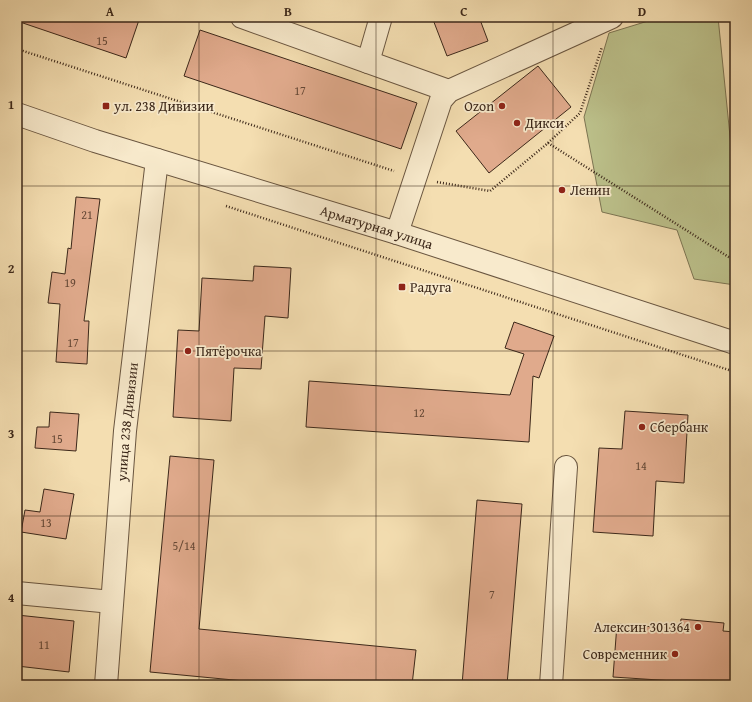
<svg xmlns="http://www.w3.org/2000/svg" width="752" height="702" viewBox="0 0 752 702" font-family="'Gentium Book Plus',serif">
<rect width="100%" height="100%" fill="#f4deb1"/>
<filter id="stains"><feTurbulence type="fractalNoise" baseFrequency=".005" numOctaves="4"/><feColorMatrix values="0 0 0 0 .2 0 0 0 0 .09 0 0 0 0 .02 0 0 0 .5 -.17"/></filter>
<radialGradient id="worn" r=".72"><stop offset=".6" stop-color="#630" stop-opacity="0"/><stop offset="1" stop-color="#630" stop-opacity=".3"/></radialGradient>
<path fill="#bcc18b" stroke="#7c7452" d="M661 17H718L735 186V285L694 279 677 230 602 212 584 117 609 33Z"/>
<g fill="#e0aa8c" stroke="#3c281a">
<path d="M17 17H140L126 58 17 21Z"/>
<path d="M432 17H479L488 41 447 56Z"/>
<path d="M200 30 417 103 401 149 184 76Z"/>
<path d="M538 66 571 107 489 173 456 131Z"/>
<path d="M76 197 100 199 84 321H89L87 364 56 362 60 304 48 303 52 272 65 274 68 248 71 249Z"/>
<path d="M254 266 291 268 288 318 265 316 261 369 234 368 231 421 173 417 178 330 199 331 202 278 253 281Z"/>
<path d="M514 322 554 336 539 378 533 376 529 442 306 427 309 381 510 395 524 354 505 348Z"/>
<path d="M625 411 688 415 684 483 656 481 653 536 593 532 599 448 622 449Z"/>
<path d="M50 412 79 414 76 451 35 448 37 427H49Z"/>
<path d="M170 456 214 460 199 629 416 650 412 685H286L150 672Z"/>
<path d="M44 489 74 494 66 539 21 532 25 510 40 512Z"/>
<path d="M477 500 522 504 507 685H462Z"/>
<path d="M17 615 74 621 69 672 17 666Z"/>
<path d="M681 619 724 623 723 631 735 632V685L613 677 617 624 680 629Z"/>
</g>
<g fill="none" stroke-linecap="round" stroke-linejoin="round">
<defs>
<g id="minor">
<path d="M242 17 449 91"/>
<path d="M368 62 381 17"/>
<path id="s1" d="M17 114 95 141 397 233 735 343"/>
<path d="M397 233 441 100 449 91 612 17"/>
<path d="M17 593 112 602"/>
<path id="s2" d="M106 685 125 431 157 160"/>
<path d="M551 685 566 467"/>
</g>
</defs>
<use href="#minor" stroke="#6a5640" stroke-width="24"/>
<g stroke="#3c281a" stroke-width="2.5" stroke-dasharray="1 2" stroke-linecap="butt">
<path d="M17 49 394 171"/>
<path d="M548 143 580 113 602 47"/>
<path d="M437 182 490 191 548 143 735 261"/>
<path d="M226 206 735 372"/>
</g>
<use href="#minor" stroke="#f8eacc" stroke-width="22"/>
</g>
<path fill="none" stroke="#3c281a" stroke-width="1" stroke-opacity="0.55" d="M199 17V685M376 17V685M553 17V685M17 186H735M17 351H735M17 516H735"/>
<g fill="#8f2418" stroke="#f8eacc" stroke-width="1.5">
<rect x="102" y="102" width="8" height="8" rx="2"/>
<circle cx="502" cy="106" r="4"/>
<circle cx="517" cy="123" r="4"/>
<circle cx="562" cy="190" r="4"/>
<rect x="398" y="283" width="8" height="8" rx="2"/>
<circle cx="188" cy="351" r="4"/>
<circle cx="642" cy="427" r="4"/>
<circle cx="698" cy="627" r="4"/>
<circle cx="675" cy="654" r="4"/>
</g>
<g text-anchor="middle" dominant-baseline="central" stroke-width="3.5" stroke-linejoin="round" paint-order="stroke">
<g font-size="12" fill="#654836">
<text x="102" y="40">15</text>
<text x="300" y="90">17</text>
<text x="87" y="214">21</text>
<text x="70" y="282">19</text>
<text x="73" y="342">17</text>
<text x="419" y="412">12</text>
<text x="57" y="438">15</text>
<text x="641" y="465">14</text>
<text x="46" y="522">13</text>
<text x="184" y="545">5/14</text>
<text x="492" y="594">7</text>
<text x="44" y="644">11</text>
</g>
<g font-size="14" fill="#3c281a" stroke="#f8eacc" text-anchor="start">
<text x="114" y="106">ул. 238 Дивизии</text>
<text x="494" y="106" text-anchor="end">Ozon</text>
<text x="525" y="123">Дикси</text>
<text x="570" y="190">Ленин</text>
<text x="410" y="287">Радуга</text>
<text x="196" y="351">Пятёрочка</text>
<text x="650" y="427">Сбербанк</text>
<text x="690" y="627" text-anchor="end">Алексин 301364</text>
<text x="667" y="654" text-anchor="end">Современник</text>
</g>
<g font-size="14" fill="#3c281a" stroke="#f8eacc">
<text stroke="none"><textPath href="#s1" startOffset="377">Арматурная улица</textPath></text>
<text stroke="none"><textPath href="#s2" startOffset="264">улица 238 Дивизии</textPath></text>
</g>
</g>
<rect width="752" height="702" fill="none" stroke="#f4deb1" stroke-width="44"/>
<rect x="22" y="22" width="708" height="658" fill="none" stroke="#3c281a" stroke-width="1.5"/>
<g font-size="13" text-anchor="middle" font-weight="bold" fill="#3c281a">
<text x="110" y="16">A</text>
<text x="288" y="16">B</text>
<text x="464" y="16">C</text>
<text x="642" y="16">D</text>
<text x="11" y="109">1</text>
<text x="11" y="273">2</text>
<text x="11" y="438">3</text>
<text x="11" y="602">4</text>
</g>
<rect width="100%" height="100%" filter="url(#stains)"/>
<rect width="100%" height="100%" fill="url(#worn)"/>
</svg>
